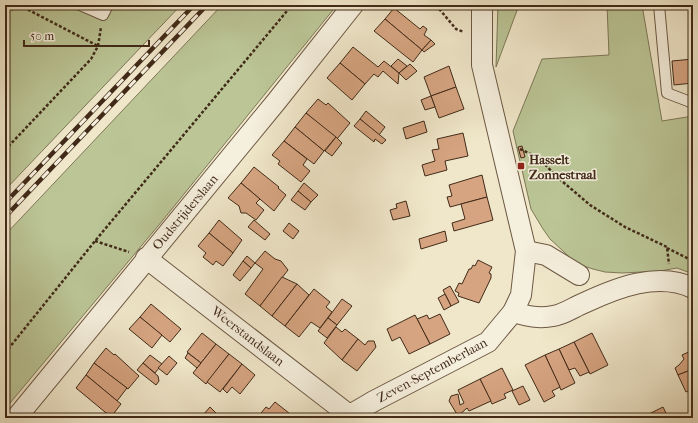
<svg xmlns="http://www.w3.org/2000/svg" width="698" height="423" viewBox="0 0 698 423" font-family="'IM FELL French Canon',serif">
<rect width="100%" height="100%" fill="#f0e7ca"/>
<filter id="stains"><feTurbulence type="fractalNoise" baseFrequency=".005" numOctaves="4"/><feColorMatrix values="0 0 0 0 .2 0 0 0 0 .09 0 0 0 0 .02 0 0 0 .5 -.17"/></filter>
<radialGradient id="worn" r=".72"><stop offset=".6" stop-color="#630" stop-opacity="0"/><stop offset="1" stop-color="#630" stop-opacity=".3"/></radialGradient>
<g fill="#bbc596" stroke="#7e7857">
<path d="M5 5H181L5 190Z"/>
<path d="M222 5H337L163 220 5 409V235Z"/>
<path d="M498 5H519L496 67Z"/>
<path d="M607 5H642L662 121 693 116V274L677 268 660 271 622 273 605 272 593 269 577 264 550 239 543 229 531 209 513 131 542 59 609 55Z"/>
</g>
<g fill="#d6a481" stroke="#412a18">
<path d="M394 8 420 29 423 26 427 29 424 35 431 40 422 50 385 19Z"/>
<path d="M385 19 422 50 413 62 374 31Z"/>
<path d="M431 40 435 44 424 52 422 50Z"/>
<path d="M353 47 378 67 384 61 399 73 398 84 383 71 378 77 374 74 365 84 340 63Z"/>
<path d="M398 59 407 66 399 73 391 66Z"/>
<path d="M693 59V83L674 85 672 61Z"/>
<path d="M340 63 365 84 352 100 327 78Z"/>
<path d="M410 64 417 71 406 80 399 73Z"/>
<path d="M449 66 456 87 431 96 424 77Z"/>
<path d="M456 87 464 109 439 118 431 96Z"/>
<path d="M431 96 435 107 425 110 421 100Z"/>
<path d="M318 99 326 105 328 103 350 123 337 139 306 113Z"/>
<path d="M366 111 385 127 379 135 360 119Z"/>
<path d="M306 113 336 137 324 151 295 127Z"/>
<path d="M360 119 386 140 382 144 375 139 374 142 354 126Z"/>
<path d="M424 121 427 132 406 139 403 128Z"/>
<path d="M295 127 324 151 314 164 284 141Z"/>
<path d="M463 133 468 156 445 161 447 170 425 176 422 165 435 161 432 150 439 149 437 139Z"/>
<path d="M336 137 342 143 332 156 325 151Z"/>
<path d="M284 141 307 159 303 165 310 171 301 182 278 164 280 161 272 155Z"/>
<path d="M522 146 525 157 521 158 518 147Z"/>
<path d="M254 167 279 187 278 188 286 195 274 211 241 183Z"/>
<path d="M482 175 487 197 450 207 447 197 452 196 449 185Z"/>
<path d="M241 183 260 199 256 203 264 210 256 220 246 213H241L239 206 228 198Z"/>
<path d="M304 183 318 195 311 202 298 191Z"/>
<path d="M298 191 311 202 305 210 291 200Z"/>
<path d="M487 197 493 220 454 231 452 223 465 219 461 204Z"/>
<path d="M406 201 410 216 393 220 390 210 397 208 396 204Z"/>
<path d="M219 220 242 240 233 253 209 233Z"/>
<path d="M254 220 270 234 265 240 248 227Z"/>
<path d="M289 223 299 231 293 239 283 231Z"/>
<path d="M445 231 447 241 421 249 419 239Z"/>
<path d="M209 233 233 253 223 266 216 261 213 265 203 257 206 253 198 246Z"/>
<path d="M265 251 275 259 281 261 288 270 260 306 245 294 263 269 255 263Z"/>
<path d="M247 256 255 263 251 268 243 261Z"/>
<path d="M478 260 492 267 489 273 491 274V278L479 303 458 296 459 293 455 291 459 283 462 284 469 269H471L473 265 475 266Z"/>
<path d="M243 261 251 268 240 281 233 275Z"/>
<path d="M282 277 297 284 272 316 260 306Z"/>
<path d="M297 284 309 295 285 326 272 316Z"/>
<path d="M450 286 459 302 451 306 443 290Z"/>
<path d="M314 289 330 302 326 307 332 312 320 328 311 322 299 337 285 326Z"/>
<path d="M445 294 451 306 444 310 438 298Z"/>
<path d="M342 299 352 306 337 325 328 318Z"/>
<path d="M151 304 181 329 170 342 140 317Z"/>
<path d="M440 314 450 334 430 344 417 319 427 315 429 319Z"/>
<path d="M415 315 430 344 409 354 400 337 392 341 387 329Z"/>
<path d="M140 317 162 335 152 348 129 329Z"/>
<path d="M328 318 337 325 327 338 318 331Z"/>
<path d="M336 327 342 332 345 329 358 339 342 360 324 343Z"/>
<path d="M202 333 216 344 201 363 187 352Z"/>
<path d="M592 333 608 365 590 374 574 342Z"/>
<path d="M358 339 365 345 368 341H374L376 347 357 371 342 360Z"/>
<path d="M574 342 589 372 580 376 575 368 569 370 559 349Z"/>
<path d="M216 344 229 354 206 384 193 373Z"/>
<path d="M106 348 114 355 115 354 139 376 128 389 94 363Z"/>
<path d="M559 349 575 383 561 390 545 355Z"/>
<path d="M693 350V369L678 375 675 368 679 365 684 359 682 355Z"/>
<path d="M188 353 201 363 197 368 185 358Z"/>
<path d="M229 354 242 364 220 392 207 382Z"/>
<path d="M150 355 162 364 155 373 143 363Z"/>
<path d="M545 355 560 387 552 391 555 396 544 402 525 365Z"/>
<path d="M169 356 177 363 167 375 158 368Z"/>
<path d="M94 363 127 388 117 401 86 375Z"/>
<path d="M143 363 158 376 159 381 156 385 137 370Z"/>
<path d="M242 364 255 375 240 394 232 387 227 393 223 389Z"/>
<path d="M502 368 513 390 504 394 506 398 492 404 480 379Z"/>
<path d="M693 369V389L686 392 678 375Z"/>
<path d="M86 375 121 404 111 417 76 388Z"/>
<path d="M480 379 491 401 469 411 467 408 458 416 449 401 451 396 458 394 460 405 464 403 458 390Z"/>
<path d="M523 386 530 400 519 405 512 391Z"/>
<path d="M275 402 294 417 293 418H257L266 407 269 409Z"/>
<path d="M210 407 218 415 215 418H206L203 415Z"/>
<path d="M663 407 667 415 661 418H646L645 416Z"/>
</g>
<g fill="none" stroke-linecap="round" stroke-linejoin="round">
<defs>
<g id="lane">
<path d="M80 5 103 15 108 5"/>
<path d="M659 5 667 93 693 103"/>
</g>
<g id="street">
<path d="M526 251 546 255 579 275"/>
<path d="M146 258 349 415 351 418"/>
<path d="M513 312C527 316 539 319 553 316 563 315 574 307 584 303 616 288 658 271 693 288"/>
<path d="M16 418 276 102 353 5"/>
<path d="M345 418 374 401 488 342 513 312 521 295 526 251 482 65V5"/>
</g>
</defs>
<use href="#lane" stroke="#6d5944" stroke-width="12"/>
<use href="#street" stroke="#6d5944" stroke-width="22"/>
<g stroke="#412a18" stroke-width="2.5" stroke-dasharray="3 2" stroke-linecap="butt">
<path d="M19 5 98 46"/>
<path d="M436 5 456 29 464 32"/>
<path d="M28 9 38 5"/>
<path d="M5 17 7 13 18 5"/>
<path d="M520 149 539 158 556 176 590 205 625 227 667 247 669 264"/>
<path d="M5 150 91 59 98 46 101 27"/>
<path d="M95 241 129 252"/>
<path d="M667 248 693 261"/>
<path d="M5 353 95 241 292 5"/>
</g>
<use href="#lane" stroke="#f5efdd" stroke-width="10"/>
<use href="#street" stroke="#f5efdd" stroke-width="20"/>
<defs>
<g id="rail">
<path d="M5 203 194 5"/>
<path d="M5 217 207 5"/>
</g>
</defs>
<use href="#rail" stroke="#412a18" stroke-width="4.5"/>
<use href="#rail" stroke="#f5efdd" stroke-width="3" stroke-dasharray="9" stroke-linecap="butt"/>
</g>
<rect fill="#8f2418" stroke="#f5efdd" stroke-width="1.5" x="517" y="162" width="8" height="8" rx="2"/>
<g text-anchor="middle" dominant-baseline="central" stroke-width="3" stroke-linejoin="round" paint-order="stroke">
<g font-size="13" font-weight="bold" fill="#412a18" stroke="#f5efdd" text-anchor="start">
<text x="529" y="159">Hasselt<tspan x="529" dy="15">Zonnestraal</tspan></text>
</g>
<g font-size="13" fill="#412a18" stroke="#f5efdd">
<text transform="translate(185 212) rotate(-50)">Oudstrijderslaan</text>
<text transform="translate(248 336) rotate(38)">Weerstandslaan</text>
<text transform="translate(432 370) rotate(-28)">Zeven-Septemberlaan</text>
</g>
</g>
<rect width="698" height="423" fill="none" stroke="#f0e7ca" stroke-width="20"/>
<rect x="6" y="6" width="686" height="411" fill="none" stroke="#412a18" stroke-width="2"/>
<rect x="10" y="10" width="678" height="403" fill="none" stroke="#412a18"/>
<path d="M24 40v6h125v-6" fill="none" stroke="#412a18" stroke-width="2"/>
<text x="30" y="40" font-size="12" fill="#412a18" stroke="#f5efdd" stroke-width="3" paint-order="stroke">50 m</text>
<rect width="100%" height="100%" filter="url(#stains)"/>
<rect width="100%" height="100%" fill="url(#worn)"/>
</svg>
